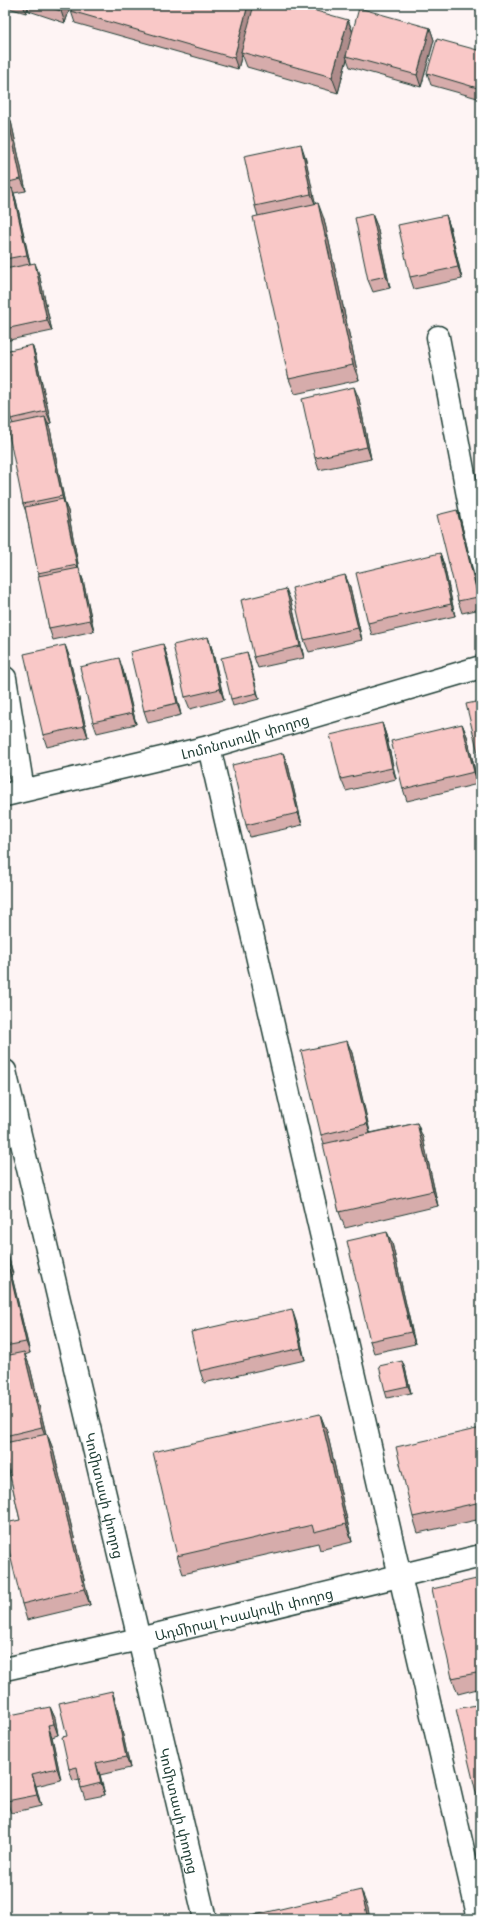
<svg xmlns="http://www.w3.org/2000/svg" width="486" height="1924" viewBox="0 0 486 1924" font-family="'Playpen Sans','Noto Sans Armenian',sans-serif">
<rect width="100%" height="100%" fill="#fef4f4"/>
<filter id="ink" filterUnits="userSpaceOnUse"><feTurbulence type="fractalNoise" baseFrequency=".025" numOctaves="2"/><feDisplacementMap in="SourceGraphic" scale="8" xChannelSelector="R" yChannelSelector="G"/><feConvolveMatrix kernelMatrix="1 2 1 2 8 2 1 2 1" color-interpolation-filters="sRGB"/></filter>
<g filter="url(#ink)">
<g fill="none" stroke-linecap="round" stroke-linejoin="round">
<defs>
<g id="street">
<path d="M438 337 481 565"/>
<path d="M5 678 23 790"/>
<path d="M209 747 479 1919"/>
<path id="s1" d="M5 795 209 747 481 667"/>
<path id="s2" d="M5 1071 205 1919"/>
<path id="s3" d="M5 1669 139 1639 481 1556"/>
</g>
</defs>
<use href="#street" stroke="#1f3d34" stroke-width="25"/>
<use href="#street" stroke="#fff" stroke-width="22"/>
</g>
<g fill="#d6acab" stroke="#1f3d34">
<path d="M5 5H71L65 23 29 11 28 8 26 13 5 7Z"/>
<path d="M254 6 348 20 353 32 430 28 434 40 421 87 350 67 347 59 338 93 247 67 242 54 238 69 75 23 71 11Z"/>
<path d="M481 51V99L431 85 427 73Z"/>
<path d="M5 109H6L11 121 26 191 14 193 16 200 30 264 39 274 52 331 5 341Z"/>
<path d="M305 156 315 204 324 219 359 380 295 394 289 379 258 216 255 206Z"/>
<path d="M372 214 377 226 390 288 373 292 368 280Z"/>
<path d="M446 215 450 227 462 279 414 289 410 277Z"/>
<path d="M32 345 36 357 51 423 48 424 50 429 65 504 68 511 79 569 83 580 94 631 53 640 49 628 39 575 26 512 23 504 13 424 11 419Z"/>
<path d="M359 399 371 459 319 470 315 458Z"/>
<path d="M461 522 481 604V609L462 613 458 601Z"/>
<path d="M440 553 444 565 455 616 372 635 368 623Z"/>
<path d="M345 575 350 587 362 640 309 652 304 640Z"/>
<path d="M291 601 304 658 258 668 254 657Z"/>
<path d="M208 637 212 649 224 700 190 709 185 697Z"/>
<path d="M163 644 167 656 181 715 148 723 144 711Z"/>
<path d="M65 645 69 656 88 737 47 747 43 735Z"/>
<path d="M247 652 249 659 259 699 233 706 231 699Z"/>
<path d="M123 670 136 724 97 733 93 722Z"/>
<path d="M382 723 386 735 396 779 346 791 341 779Z"/>
<path d="M462 724 467 736 478 784 407 801 403 789Z"/>
<path d="M283 753 288 765 302 825 250 837 246 825Z"/>
<path d="M347 1041 352 1053 370 1133 417 1123 423 1138 438 1206 345 1228 339 1212 324 1143 321 1135Z"/>
<path d="M387 1232 392 1243 415 1344 374 1353 370 1341Z"/>
<path d="M5 1243 13 1274 11 1275 13 1281 30 1353 25 1355 30 1367 46 1434H47L53 1449 90 1605 27 1620 22 1604 20 1520 5 1453Z"/>
<path d="M296 1321 305 1360 204 1383 200 1371Z"/>
<path d="M405 1368 411 1393 387 1398 385 1391Z"/>
<path d="M320 1414 327 1432 352 1542 320 1550 318 1543 183 1574 177 1556Z"/>
<path d="M481 1428V1519L418 1533 413 1517Z"/>
<path d="M481 1578V1688L458 1694 452 1678Z"/>
<path d="M112 1691 116 1703 130 1768 100 1775 105 1795 85 1799 81 1788 79 1779 73 1781 69 1769 67 1736Z"/>
<path d="M50 1707 55 1718 58 1735 52 1737 61 1780 36 1786 41 1806 11 1813 7 1801Z"/>
<path d="M5 1817 7 1826 5 1827Z"/>
</g>
<g fill="#ae8c8b" stroke="#1f3d34">
<path d="M23 5H27L28 8 26 13Z"/>
<path d="M63 5H71L65 23 61 11Z"/>
<path d="M248 5H254L255 9 241 52 242 54 238 69 234 58Z"/>
<path d="M348 20 354 36 346 56 347 59 338 93 332 77Z"/>
<path d="M430 28 434 40 421 87 417 75Z"/>
<path d="M6 109 11 121 26 191 21 179Z"/>
<path d="M301 144 305 156 316 206 311 194Z"/>
<path d="M12 188 16 200 31 267 27 255Z"/>
<path d="M318 203 324 219 359 380 353 365Z"/>
<path d="M372 214 377 226 390 288 386 276Z"/>
<path d="M446 215 450 227 462 279 458 267Z"/>
<path d="M35 263 39 274 52 331 47 320Z"/>
<path d="M32 345 36 357 51 423 46 411Z"/>
<path d="M354 387 359 399 371 459 367 447Z"/>
<path d="M45 417 50 429 65 504 68 511 79 569 83 580 94 631 90 620 81 577 77 565 64 502 62 496Z"/>
<path d="M457 510 461 522 481 606 478 597Z"/>
<path d="M440 553 444 565 455 616 451 604Z"/>
<path d="M345 575 350 587 362 640 358 628Z"/>
<path d="M286 589 291 601 304 658 300 646Z"/>
<path d="M208 637 212 649 224 700 220 689Z"/>
<path d="M163 644 167 656 181 715 177 703Z"/>
<path d="M65 645 69 656 88 737 84 726Z"/>
<path d="M247 652 249 659 259 699 257 693Z"/>
<path d="M119 658 123 670 136 724 132 713Z"/>
<path d="M382 723 386 735 396 779 392 768Z"/>
<path d="M462 724 467 736 478 784 474 772Z"/>
<path d="M283 753 288 765 302 825 298 813Z"/>
<path d="M347 1041 352 1053 371 1136 367 1124Z"/>
<path d="M417 1123 423 1138 438 1206 433 1191Z"/>
<path d="M387 1232 392 1243 415 1344 411 1332Z"/>
<path d="M5 1243 13 1274 8 1262 5 1249Z"/>
<path d="M9 1269 13 1281 30 1353 26 1342Z"/>
<path d="M292 1309 296 1321 305 1360 301 1348Z"/>
<path d="M24 1352 30 1367 48 1443 42 1427Z"/>
<path d="M402 1361 405 1368 411 1393 408 1386Z"/>
<path d="M320 1414 327 1432 352 1542 346 1524Z"/>
<path d="M47 1434 53 1449 90 1605 84 1589Z"/>
<path d="M112 1691 116 1703 130 1768 126 1757Z"/>
<path d="M50 1707 55 1718 58 1735 54 1724Z"/>
<path d="M48 1725 52 1737 61 1780 57 1768Z"/>
<path d="M96 1763 100 1775 105 1795 101 1783Z"/>
<path d="M32 1774 36 1786 41 1806 37 1795Z"/>
<path d="M361 1890 368 1908 370 1919H368Z"/>
</g>
<g fill="#f9c8c7" stroke="#1f3d34">
<path d="M42 5H63L61 11Z"/>
<path d="M72 5H248L234 58 71 11Z"/>
<path d="M254 5H295L348 20 332 77 241 52Z"/>
<path d="M359 8 430 28 417 75 346 56Z"/>
<path d="M437 39 481 51V89L427 73Z"/>
<path d="M5 109H6L21 179 5 183Z"/>
<path d="M301 144 311 194 255 206 244 156Z"/>
<path d="M12 188 27 255 5 259V190Z"/>
<path d="M318 203 353 365 289 379 253 217Z"/>
<path d="M372 214 386 276 368 280 355 218Z"/>
<path d="M446 215 458 267 410 277 398 225Z"/>
<path d="M35 263 47 320 5 329V269Z"/>
<path d="M32 345 46 411 11 419 5 393V351Z"/>
<path d="M354 387 367 447 315 458 302 399Z"/>
<path d="M45 417 62 496 23 504 7 425Z"/>
<path d="M63 499 77 565 38 573 25 507Z"/>
<path d="M457 510 478 597 458 601 437 515Z"/>
<path d="M440 553 451 604 368 623 356 573Z"/>
<path d="M79 568 90 620 49 628 38 576Z"/>
<path d="M345 575 358 628 304 640 292 588Z"/>
<path d="M286 589 300 646 254 657 241 600Z"/>
<path d="M208 637 220 689 185 697 173 645Z"/>
<path d="M163 644 177 703 144 711 130 652Z"/>
<path d="M65 645 84 726 43 735 24 654Z"/>
<path d="M247 652 257 693 231 699 221 658Z"/>
<path d="M119 658 132 713 93 722 80 667Z"/>
<path d="M481 701V765L466 704Z"/>
<path d="M382 723 392 768 341 779 330 735Z"/>
<path d="M462 724 474 772 403 789 391 741Z"/>
<path d="M283 753 298 813 246 825 232 765Z"/>
<path d="M347 1041 367 1124 321 1135 301 1051Z"/>
<path d="M417 1123 433 1191 339 1212 323 1144Z"/>
<path d="M387 1232 411 1332 370 1341 347 1241Z"/>
<path d="M5 1249 8 1262 5 1263Z"/>
<path d="M9 1269 26 1342 5 1346V1270Z"/>
<path d="M292 1309 301 1348 200 1371 191 1332Z"/>
<path d="M24 1352 42 1427 5 1436V1356Z"/>
<path d="M402 1361 408 1386 385 1391 379 1366Z"/>
<path d="M320 1414 346 1524 314 1532 312 1525 177 1556 153 1452Z"/>
<path d="M481 1428V1502L413 1517 396 1447Z"/>
<path d="M47 1434 84 1589 22 1604 5 1534V1523L20 1520 5 1453V1443Z"/>
<path d="M481 1578V1672L452 1678 432 1589Z"/>
<path d="M112 1691 126 1757 96 1763 101 1783 81 1788 77 1767 69 1769 62 1737 67 1736 59 1703Z"/>
<path d="M481 1704V1813L456 1709Z"/>
<path d="M50 1707 54 1724 48 1725 57 1768 32 1774 37 1795 7 1801 5 1791V1716Z"/>
<path d="M361 1890 368 1919H238Z"/>
</g>
</g>
<g text-anchor="middle" dominant-baseline="central" stroke-width="3" stroke-linejoin="round" paint-order="stroke">
<g font-size="14" fill="#1f3d34" stroke="#fff">
<text stroke="none"><textPath href="#s1" startOffset="247">Լոմոնոսովի փողոց</textPath></text>
<text stroke="none"><textPath href="#s2" startOffset="436">Կոմիտասի փողոց</textPath></text>
<text stroke="none"><textPath href="#s3" startOffset="245">Ադմիրալ Իսակովի փողոց</textPath></text>
<text stroke="none"><textPath href="#s2" startOffset="760">Կոմիտասի փողոց</textPath></text>
</g>
</g>
<rect width="486" height="1924" fill="none" stroke="#fff" stroke-width="20"/>
<rect x="10" y="10" width="466" height="1904" fill="none" stroke="#1f3d34" stroke-width="1.5" filter="url(#ink)"/>
</svg>
